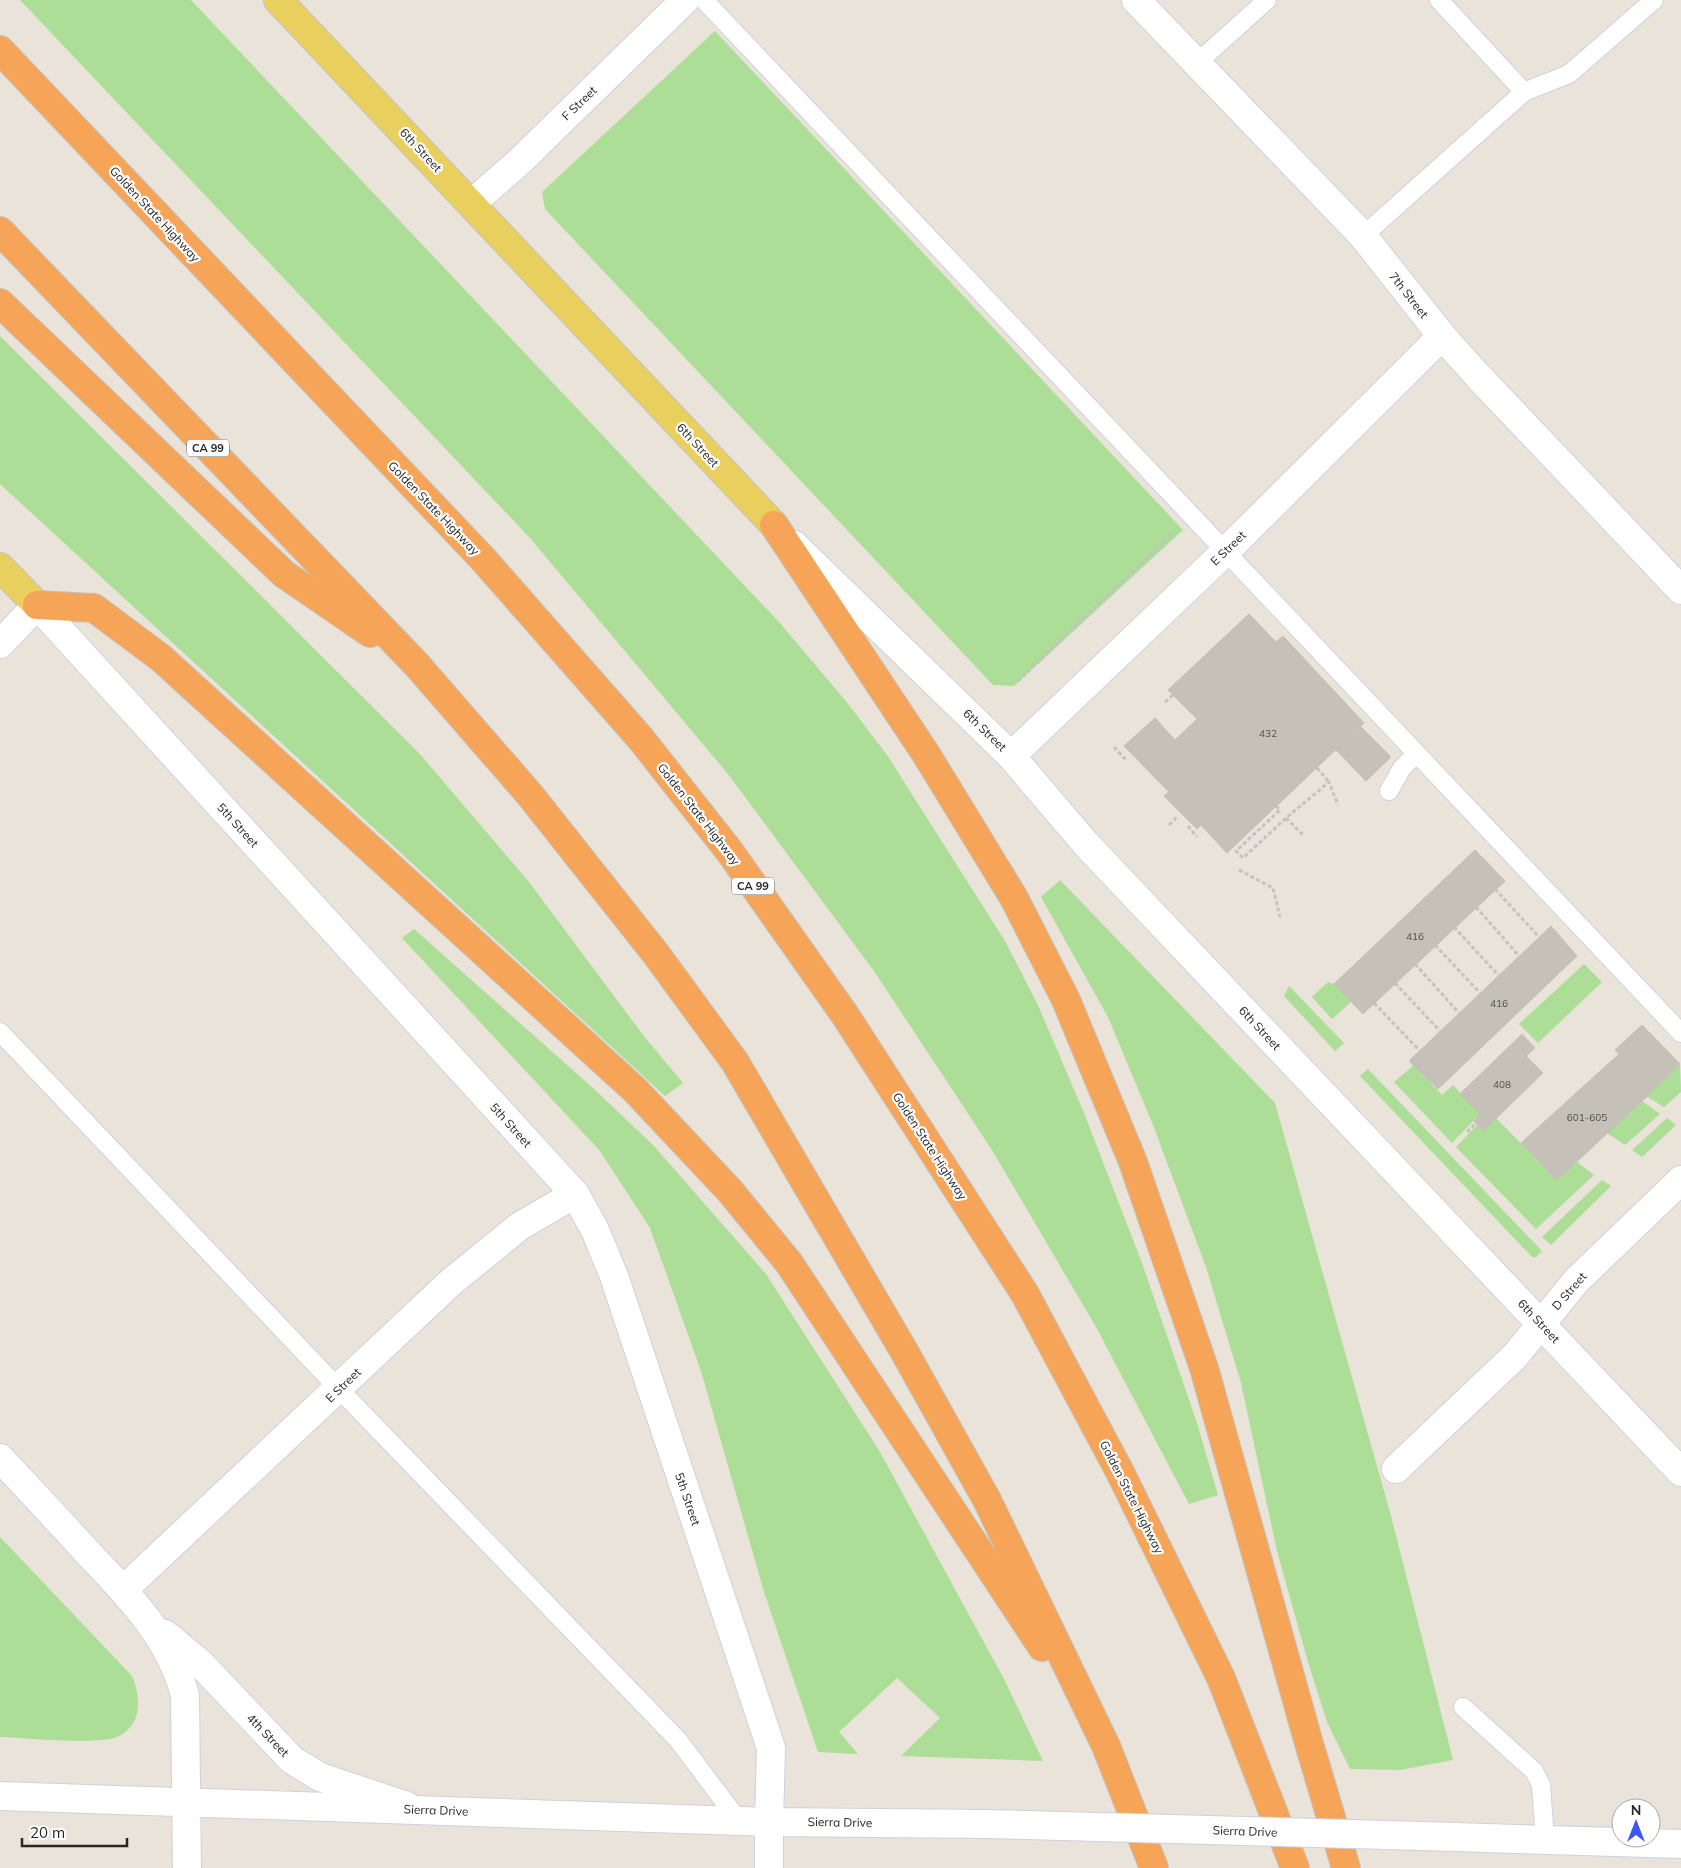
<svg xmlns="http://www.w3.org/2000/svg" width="1681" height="1868" viewBox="0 0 1681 1868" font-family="Mulish,sans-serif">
<rect width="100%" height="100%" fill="#e9e3d9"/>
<g fill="#acde97">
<path d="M20 0H191L779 622 845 700 887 755 1005 941 1038 1005 1084 1113 1142 1263 1197 1423 1218 1495 1189 1504 1096 1327 992 1150 874 971 728 774 530 538Z"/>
<path d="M715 31 1183 530 1014 686 993 685 545 209 542 192Z"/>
<path d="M0 336 419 753 529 882 643 1035 683 1083 665 1096 0 484Z"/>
<path d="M1060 880 1275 1103 1391 1516 1453 1760 1400 1770 1350 1769 1327 1722 1308 1662 1277 1551 1241 1383 1206 1267 1153 1125 1108 1017 1041 897Z"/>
<path d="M414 929 593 1088 654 1146 766 1274 880 1452 1004 1679 1043 1761 901 1756 940 1718 897 1678 839 1732 858 1754 818 1752 764 1592 701 1371 650 1228 600 1151 402 938Z"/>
<path d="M1584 964 1602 982 1538 1043 1519 1024Z"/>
<path d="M1328 982 1334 984 1351 1002 1332 1019 1312 997Z"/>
<path d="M1289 986 1344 1043 1335 1051 1284 996Z"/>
<path d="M1680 1064 1681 1092 1664 1107 1646 1096Z"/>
<path d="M1414 1065 1442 1095 1453 1085 1480 1114 1452 1143 1394 1082Z"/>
<path d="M1368 1069 1542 1251 1536 1257H1532L1360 1076Z"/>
<path d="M1642 1101 1660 1114 1625 1145 1607 1133Z"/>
<path d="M1496 1118 1557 1180 1577 1162 1594 1175 1536 1229 1456 1147 1477 1125 1483 1130Z"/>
<path d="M1667 1118 1676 1125 1642 1157 1632 1150Z"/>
<path d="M1602 1180 1611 1186 1551 1245 1542 1237Z"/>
<path d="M0 1537 132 1676C141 1697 143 1726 117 1737 98 1745 24 1738 0 1737Z"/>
</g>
<g fill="#c5c1b8" stroke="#c4bfb3">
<path d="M1249 614 1276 642 1283 636 1364 723 1227 853 1201 825 1197 829 1164 796 1169 792 1124 746 1155 718 1175 740 1197 719 1168 690Z"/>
<path d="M1361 727 1391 757 1366 781 1336 750Z"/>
<path d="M1475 850 1505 881 1363 1014 1334 984Z"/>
<path d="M1551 926 1577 956 1438 1089 1409 1061Z"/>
<path d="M1642 1025 1680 1064 1655 1089 1615 1050Z"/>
<path d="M1522 1034 1535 1048 1526 1056 1543 1073 1483 1131 1474 1121 1480 1114 1460 1094Z"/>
<path d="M1619 1054 1655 1089 1557 1180 1521 1143Z"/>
</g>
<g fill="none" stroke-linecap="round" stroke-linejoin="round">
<defs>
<g id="service">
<path d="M704 0 1681 1033"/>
<path d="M1439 0 1524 92"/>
<path d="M1197 63 1267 0"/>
<path d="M1363 236 1524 92 1569 74 1654 0"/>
<path d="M1389 791 1402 768 1416 754"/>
<path d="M0 1032 339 1389 678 1740 739 1821"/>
<path d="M1463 1707 1534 1771 1541 1785 1545 1840"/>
</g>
<g id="minor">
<path d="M471 204 520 161 685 0"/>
<path d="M0 644 37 605"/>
<path d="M1011 756 1225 552 1442 336"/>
<path d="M0 1458C29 1489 59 1521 88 1553 128 1595 171 1638 185 1696L187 1868"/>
<path d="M1396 1469 1515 1356 1577 1280 1681 1180"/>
<path d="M123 1590 450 1283 520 1226 575 1194"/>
<path d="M165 1634 200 1663 292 1760 320 1777 407 1806"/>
<path d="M769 1822V1868"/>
</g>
<g id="tertiary">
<path d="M1136 0 1363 236 1442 336 1478 376 1681 590"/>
<path d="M794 545 1011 756 1086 844 1681 1472"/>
<path d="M37 605 575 1194 595 1230 614 1276 771 1748 769 1822"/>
<path d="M0 1796 769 1822 987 1824"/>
<path d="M1423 1836 1681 1844"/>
</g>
<g id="primary">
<path d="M278 0 774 525"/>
<path d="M0 567 37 605"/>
</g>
<g id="motorway">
<path d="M0 50 483 559 641 739 730 852 845 1015 1025 1294 1121 1474 1221 1678 1295 1868"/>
<path d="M0 231 417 665 530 795 656 954 735 1062 904 1351 987 1500 1106 1746 1154 1868"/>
<path d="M0 303 284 574 370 633"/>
<path d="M774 525 926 754 1014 898 1066 1000 1133 1162 1204 1368 1308 1740 1346 1868"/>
<path d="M37 605 94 608 161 658 635 1090 730 1191 789 1263 1042 1647"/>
</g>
</defs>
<use href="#service" stroke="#cfd1e0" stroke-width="20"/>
<use href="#minor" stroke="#cfd1e0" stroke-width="30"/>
<use href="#tertiary" stroke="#cfd1e0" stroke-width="30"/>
<use href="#primary" stroke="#c3c3c3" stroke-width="30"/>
<use href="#motorway" stroke="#c3c3c3" stroke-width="30"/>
<g stroke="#c3c3c3" stroke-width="3" stroke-dasharray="4 2.5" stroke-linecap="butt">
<path d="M1018 681 1173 533"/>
<path d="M1165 702 1173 695"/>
<path d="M1114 747 1126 760"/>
<path d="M1317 768 1329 782"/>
<path d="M1276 806 1280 810 1236 851 1243 858 1286 818 1329 782 1338 805"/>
<path d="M1286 818 1304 836"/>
<path d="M1169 825 1178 816"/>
<path d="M1188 826 1197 837"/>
<path d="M1239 870 1273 888 1280 917"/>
<path d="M1495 889 1539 937"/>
<path d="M1476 907 1519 956"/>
<path d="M1454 927 1499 976"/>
<path d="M1435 945 1480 993"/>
<path d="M1415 964 1459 1013"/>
<path d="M1395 983 1440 1031"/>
<path d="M1374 1003 1420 1051"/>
<path d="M1467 1132 1476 1123"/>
</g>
<use href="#service" stroke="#fff" stroke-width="18"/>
<use href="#minor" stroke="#fff" stroke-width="28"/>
<use href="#tertiary" stroke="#fff" stroke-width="28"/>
<use href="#primary" stroke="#e9d05e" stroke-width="28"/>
<use href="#motorway" stroke="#f6a457" stroke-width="28"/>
<defs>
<path id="tertiary-bridge" d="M987 1824 1423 1836"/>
</defs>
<use href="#tertiary-bridge" stroke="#cfd1e0" stroke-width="30" stroke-linecap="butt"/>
<use href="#tertiary-bridge" stroke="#fff" stroke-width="28"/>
</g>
<g text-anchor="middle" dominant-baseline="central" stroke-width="4.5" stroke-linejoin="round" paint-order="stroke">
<g font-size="10" fill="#4e4e4b">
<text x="1268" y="733">432</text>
<text x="1415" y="936">416</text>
<text x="1499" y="1003">416</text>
<text x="1502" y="1084">408</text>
<text x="1587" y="1117">601-605</text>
</g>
<g fill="#fff" stroke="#686868" stroke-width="1">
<rect x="187" y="439.5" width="42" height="17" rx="4"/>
<rect x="732" y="877.5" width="42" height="17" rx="4"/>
</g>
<g font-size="11" font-weight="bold" fill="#272727">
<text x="208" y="448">CA 99</text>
<text x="753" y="886">CA 99</text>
</g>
<g font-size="12" fill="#272727" stroke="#fff">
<text transform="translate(579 103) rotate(-44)">F Street</text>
<text transform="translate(421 150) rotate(47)">6th Street</text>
<text transform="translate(155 214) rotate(47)">Golden State Highway</text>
<text transform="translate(1409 295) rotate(52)">7th Street</text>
<text transform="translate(698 445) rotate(47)">6th Street</text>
<text transform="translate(434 508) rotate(46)">Golden State Highway</text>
<text transform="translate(1228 548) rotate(-44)">E Street</text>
<text transform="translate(985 730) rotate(44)">6th Street</text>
<text transform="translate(699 814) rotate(52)">Golden State Highway</text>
<text transform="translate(238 825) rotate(48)">5th Street</text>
<text transform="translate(1260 1028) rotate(47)">6th Street</text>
<text transform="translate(511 1125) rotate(48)">5th Street</text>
<text transform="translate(930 1146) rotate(57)">Golden State Highway</text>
<text transform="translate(1569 1291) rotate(-49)">D Street</text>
<text transform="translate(1539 1321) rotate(47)">6th Street</text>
<text transform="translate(343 1385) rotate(-44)">E Street</text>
<text transform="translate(1132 1497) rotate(63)">Golden State Highway</text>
<text transform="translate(688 1499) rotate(71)">5th Street</text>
<text transform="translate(268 1735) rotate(46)">4th Street</text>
<text transform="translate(436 1810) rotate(2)">Sierra Drive</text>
<text transform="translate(840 1822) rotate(1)">Sierra Drive</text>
<text transform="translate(1245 1831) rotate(2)">Sierra Drive</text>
</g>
</g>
<g transform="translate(1636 1823)"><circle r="24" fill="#ffffff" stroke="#a9a9a9"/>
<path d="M0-4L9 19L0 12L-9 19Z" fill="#3f57f1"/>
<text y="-8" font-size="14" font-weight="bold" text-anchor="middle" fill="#272727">N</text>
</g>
<path d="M22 1838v8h105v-8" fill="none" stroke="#272727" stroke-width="2.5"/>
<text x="30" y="1838" font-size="15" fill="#272727" stroke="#ffffff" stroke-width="4" paint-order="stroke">20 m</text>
</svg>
